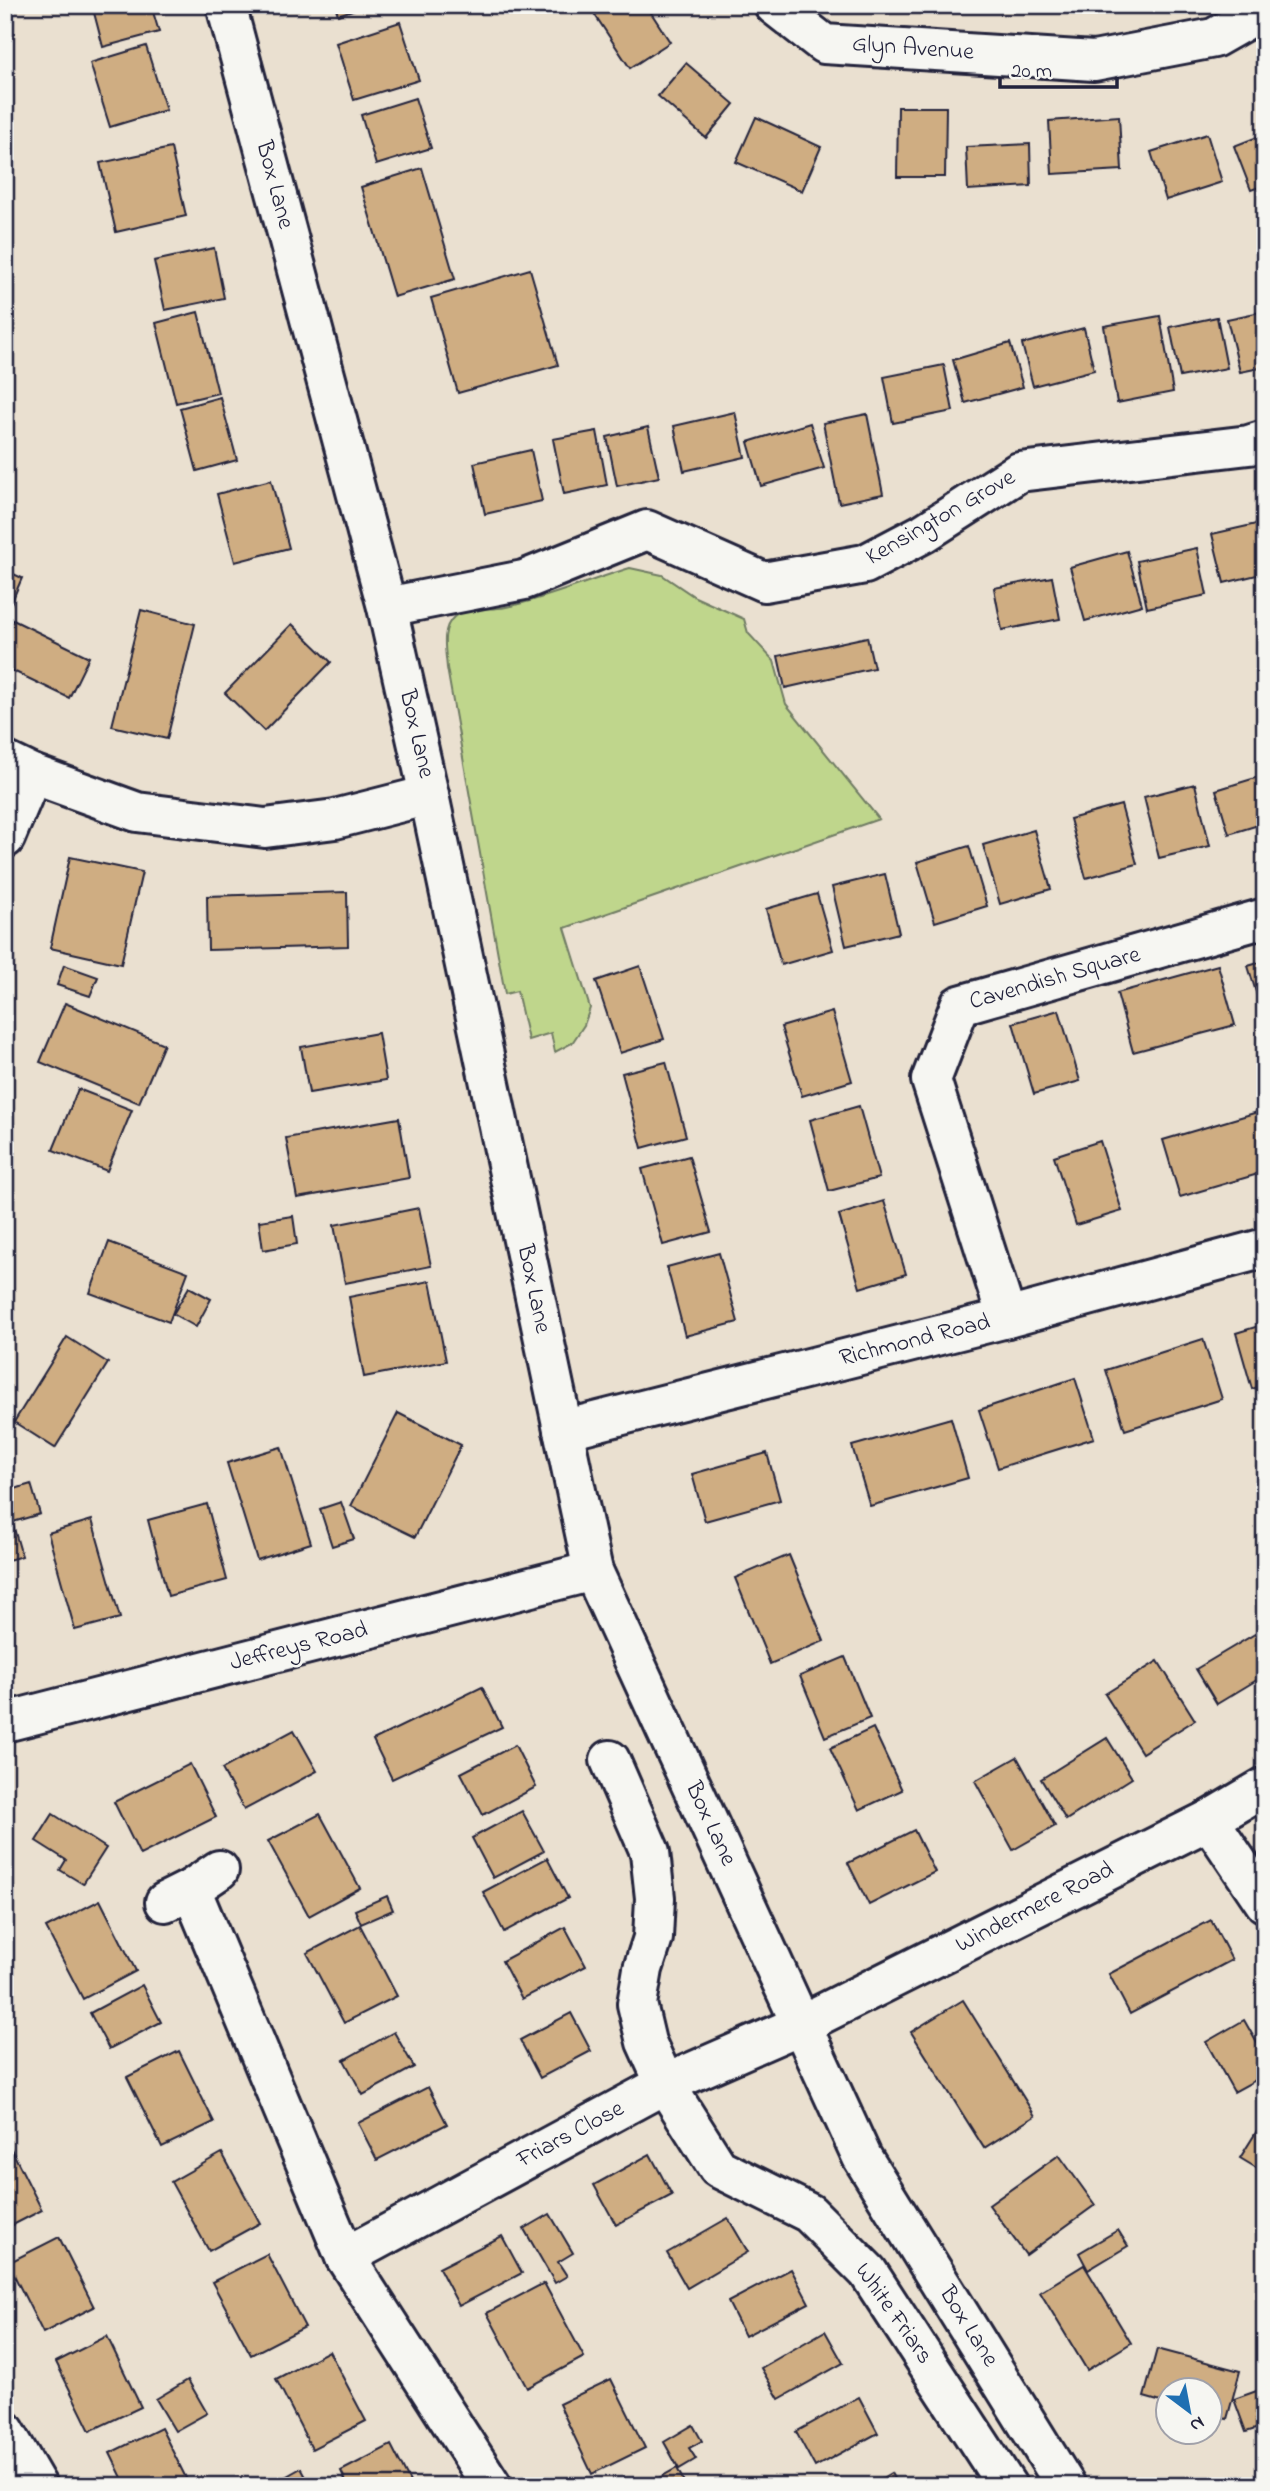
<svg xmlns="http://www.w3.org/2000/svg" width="1270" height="2491" viewBox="0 0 1270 2491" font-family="'Indie Flower',sans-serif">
<rect width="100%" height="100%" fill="#eae0d0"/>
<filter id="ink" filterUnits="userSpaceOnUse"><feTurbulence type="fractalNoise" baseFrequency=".0143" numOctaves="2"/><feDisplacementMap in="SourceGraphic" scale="14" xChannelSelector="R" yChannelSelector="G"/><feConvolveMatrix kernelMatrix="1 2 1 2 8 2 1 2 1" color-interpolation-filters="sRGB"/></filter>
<g filter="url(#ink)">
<path fill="#bfd68c" stroke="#707c64" stroke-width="2" d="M630 568 662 575 695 597 744 619 748 633 774 661 786 704 879 819 565 928 590 1008 584 1025 572 1043 555 1052 551 1033 528 1040 517 991 505 994 447 668C446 652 440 629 454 617 469 604 489 611 506 607 549 598 589 580 630 568Z"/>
<g fill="#cfad82" stroke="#22223b" stroke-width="2">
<path d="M92 5H151L159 32 103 47Z"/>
<path d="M335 5H367L338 15Z"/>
<path d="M610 5H646L670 42 630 68 595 15Z"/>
<path d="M400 22 419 80 354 100 336 43Z"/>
<path d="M146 46 166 110 110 127 90 63Z"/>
<path d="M686 63 734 104 706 138 658 96Z"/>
<path d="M415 98 431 148 376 165 361 115Z"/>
<path d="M898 107H946L945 177H897Z"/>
<path d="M1119 116 1122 170 1052 174 1049 121Z"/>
<path d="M756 117 821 147 802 191 736 162Z"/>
<path d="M1207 134 1222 182 1166 200 1151 152Z"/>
<path d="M1265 134V185L1251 190 1234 146Z"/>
<path d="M1030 144 1031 186 968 190 966 147Z"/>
<path d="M171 148 186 216 116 232 100 163Z"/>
<path d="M422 168 455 279 394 297 361 187Z"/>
<path d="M214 248 224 298 165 310 154 261Z"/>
<path d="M530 269 558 365 458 393 431 298Z"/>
<path d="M1265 311V367L1240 372 1227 319Z"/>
<path d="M198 312 218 393 176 403 156 323Z"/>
<path d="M1160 316 1173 392 1117 403 1104 326Z"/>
<path d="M1217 317 1227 368 1180 377 1170 327Z"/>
<path d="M1084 328 1094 370 1033 386 1022 344Z"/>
<path d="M1010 343 1023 387 965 403 953 360Z"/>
<path d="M944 365 953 411 893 423 884 377Z"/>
<path d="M220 397 237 460 197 471 180 408Z"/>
<path d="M735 412 745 457 684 471 674 426Z"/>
<path d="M867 414 883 494 839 503 823 423Z"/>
<path d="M810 423 824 468 761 486 748 442Z"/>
<path d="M648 427 659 477 617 486 607 437Z"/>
<path d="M597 431 607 485 564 494 553 439Z"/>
<path d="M531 450 542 501 485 514 474 463Z"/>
<path d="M271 480 289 548 235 562 217 494Z"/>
<path d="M1265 522V573L1224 583 1212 534Z"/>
<path d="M1197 548 1207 595 1147 608 1137 561Z"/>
<path d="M1127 551 1142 605 1085 621 1070 567Z"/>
<path d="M5 570 22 578 5 617Z"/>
<path d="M1052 577 1060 619 1002 630 994 588Z"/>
<path d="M141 610 195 624 167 739 112 726Z"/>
<path d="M13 620 89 657 69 698 5 667V636Z"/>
<path d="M292 624 331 662 264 731 225 693Z"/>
<path d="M867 637 874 668 785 688 778 656Z"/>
<path d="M1265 775V823L1229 834 1216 790Z"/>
<path d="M1195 784 1210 846 1159 858 1144 797Z"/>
<path d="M1121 805 1137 864 1086 878 1070 819Z"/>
<path d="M1034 830 1051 889 1000 904 983 845Z"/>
<path d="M969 846 987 906 935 922 917 862Z"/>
<path d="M70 857 142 872 121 964 50 948Z"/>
<path d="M885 874 899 933 846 946 832 887Z"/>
<path d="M347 892 348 946 208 950 207 896Z"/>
<path d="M817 894 833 950 781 965 766 909Z"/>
<path d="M1265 961V1015H1263L1248 966Z"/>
<path d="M64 965 98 977 90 996 57 985Z"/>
<path d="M1218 965 1235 1025 1133 1052 1117 993Z"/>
<path d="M640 966 664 1039 620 1053 596 981Z"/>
<path d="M65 1003 164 1044 139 1103 40 1062Z"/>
<path d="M1059 1010 1080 1081 1034 1094 1013 1023Z"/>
<path d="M832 1012 852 1081 802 1096 781 1027Z"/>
<path d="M378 1033 386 1080 309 1093 301 1047Z"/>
<path d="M666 1062 686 1136 642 1148 622 1073Z"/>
<path d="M78 1089 132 1110 107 1171 53 1150Z"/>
<path d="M859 1106 879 1178 829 1191 810 1120Z"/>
<path d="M1261 1111 1265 1125V1172L1180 1197 1163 1140Z"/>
<path d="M399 1118 409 1178 297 1198 286 1138Z"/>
<path d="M1100 1141 1122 1211 1076 1225 1054 1156Z"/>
<path d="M689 1156 711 1232 663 1245 642 1169Z"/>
<path d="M884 1201 906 1274 860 1288 839 1215Z"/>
<path d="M419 1208 431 1266 345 1283 334 1225Z"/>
<path d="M293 1216 297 1244 263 1250 259 1221Z"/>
<path d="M109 1242 188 1272 169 1322 90 1293Z"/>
<path d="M719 1253 738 1322 685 1336 667 1267Z"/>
<path d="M430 1281 446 1361 364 1377 349 1297Z"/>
<path d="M189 1287 211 1299 196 1327 173 1314Z"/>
<path d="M1265 1324V1385L1252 1389 1236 1333Z"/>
<path d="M67 1337 108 1363 55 1448 14 1422Z"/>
<path d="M1203 1339 1222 1399 1125 1430 1106 1370Z"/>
<path d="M1075 1378 1094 1438 998 1468 979 1410Z"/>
<path d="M398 1413 461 1445 415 1537 351 1506Z"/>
<path d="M951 1418 968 1478 870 1506 852 1446Z"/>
<path d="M281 1447 311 1543 257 1560 227 1463Z"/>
<path d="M767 1453 780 1500 705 1521 692 1474Z"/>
<path d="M31 1484 40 1514 13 1522 5 1492Z"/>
<path d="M341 1502 354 1539 332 1546 320 1509Z"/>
<path d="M207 1504 227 1580 168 1596 148 1520Z"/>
<path d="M92 1520 120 1618 75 1630 48 1533Z"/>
<path d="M13 1525 22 1556 5 1561V1527Z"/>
<path d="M789 1555 824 1641 770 1664 735 1578Z"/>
<path d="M1265 1628V1675L1217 1704 1196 1669Z"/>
<path d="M845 1657 870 1718 825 1737 800 1676Z"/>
<path d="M1158 1661 1195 1720 1142 1753 1105 1694Z"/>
<path d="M482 1687 502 1727 392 1779 373 1740Z"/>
<path d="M873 1728 902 1790 859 1810 830 1748Z"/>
<path d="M294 1730 317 1771 244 1810 222 1769Z"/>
<path d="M1107 1738 1132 1778 1066 1820 1041 1779Z"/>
<path d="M515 1745 536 1787 483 1815 461 1773Z"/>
<path d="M1017 1757 1055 1826 1013 1850 975 1781Z"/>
<path d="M190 1764 216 1817 140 1855 114 1802Z"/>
<path d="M522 1811 544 1851 493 1878 472 1838Z"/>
<path d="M53 1814 106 1848 83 1884 60 1870 66 1860 36 1841Z"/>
<path d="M320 1814 360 1888 309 1916 268 1841Z"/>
<path d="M914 1830 935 1872 869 1905 848 1863Z"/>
<path d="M547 1858 568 1898 504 1932 483 1892Z"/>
<path d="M387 1896 393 1910 361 1924 355 1910Z"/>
<path d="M100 1900 136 1971 83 1999 46 1928Z"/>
<path d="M1211 1920 1232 1960 1130 2014 1109 1974Z"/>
<path d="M360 1925 397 1996 344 2023 307 1953Z"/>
<path d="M565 1927 586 1966 522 1999 502 1961Z"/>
<path d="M142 1985 161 2022 109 2049 90 2013Z"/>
<path d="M963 2000 1035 2116 984 2148 911 2032Z"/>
<path d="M571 2013 591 2051 540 2078 520 2040Z"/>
<path d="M1244 2020 1265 2057V2075L1234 2092 1206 2042Z"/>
<path d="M394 2032 414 2067 363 2095 344 2060Z"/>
<path d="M179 2051 214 2122 162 2147 127 2077Z"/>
<path d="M428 2087 447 2124 377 2160 358 2123Z"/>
<path d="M1265 2118V2173L1240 2158Z"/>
<path d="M5 2137 42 2210 5 2229Z"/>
<path d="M222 2153 260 2223 209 2251 171 2182Z"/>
<path d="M650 2154 672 2195 616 2225 594 2185Z"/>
<path d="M1059 2155 1095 2205 1026 2255 989 2205Z"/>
<path d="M550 2214 573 2253 558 2262 567 2276 555 2283 524 2229Z"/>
<path d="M728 2218 748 2252 687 2288 667 2253Z"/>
<path d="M1118 2230 1128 2246 1088 2270 1079 2253Z"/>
<path d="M502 2236 522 2273 459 2306 439 2268Z"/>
<path d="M59 2237 94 2307 43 2333 8 2263Z"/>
<path d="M267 2254 305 2327 251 2355 212 2282Z"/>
<path d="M1084 2265 1131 2343 1087 2370 1040 2292Z"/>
<path d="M791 2269 809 2303 745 2336 728 2302Z"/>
<path d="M544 2283 584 2357 527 2388 487 2313Z"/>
<path d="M825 2331 843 2363 779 2399 761 2368Z"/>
<path d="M107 2336 141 2407 90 2431 56 2362Z"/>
<path d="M1157 2349 1240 2371 1227 2419 1210 2415V2390H1168V2404L1144 2397Z"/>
<path d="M329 2351 366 2421 312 2449 276 2379Z"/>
<path d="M611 2379 645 2448 592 2474 559 2404Z"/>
<path d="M188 2380 207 2413 175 2431 156 2399Z"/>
<path d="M1265 2388V2426L1246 2432 1234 2399Z"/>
<path d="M859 2397 878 2433 815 2467 796 2432Z"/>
<path d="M693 2425 702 2441 689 2448 696 2459 679 2469 664 2442Z"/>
<path d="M161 2428 190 2486H126L110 2453Z"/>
<path d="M391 2445 412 2486H348L341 2471Z"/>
<path d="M301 2468 311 2486H269Z"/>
<path d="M677 2468 686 2486H645Z"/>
<path d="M891 2473 898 2486H869Z"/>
</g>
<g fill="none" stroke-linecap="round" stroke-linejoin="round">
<defs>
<g id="street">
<path d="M774 5 824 44 1094 61 1214 38 1265 9"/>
<path d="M387 607 524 580 647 530 764 582 865 564 924 533 1019 472 1249 445 1265 440"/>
<path d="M5 761 32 774 137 812 265 828 335 819 429 795"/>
<path d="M5 838 32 774"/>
<path d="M1007 1318 931 1080 960 1005 1265 918"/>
<path d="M563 1430 1007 1318 1265 1248"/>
<path d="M610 1760 650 1852 655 1898 653 1938 643 1969 637 2004 646 2042 665 2084 718 2168 809 2213 868 2272 1007 2486"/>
<path d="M1209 1820 1265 1903"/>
<path d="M191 1889 219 1870"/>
<path d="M165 1902 191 1889 345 2257 492 2486"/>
<path d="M345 2257 665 2084 802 2024 1209 1820 1265 1787"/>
<path d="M5 2431 37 2486"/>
</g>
<g id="secondary">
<path d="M226 5 387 607 429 795 593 1571 862 2157 1066 2486"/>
<path d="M5 1722 593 1571"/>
</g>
</defs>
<use href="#street" stroke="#22223b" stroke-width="44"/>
<use href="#secondary" stroke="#22223b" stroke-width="44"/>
<use href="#street" stroke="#f6f6f2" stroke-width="38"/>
<use href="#secondary" stroke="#f6f6f2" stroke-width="38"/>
</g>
</g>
<g text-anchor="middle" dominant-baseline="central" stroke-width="5" stroke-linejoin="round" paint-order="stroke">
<g font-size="24" fill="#22223b" stroke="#f6f6f2">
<text transform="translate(913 49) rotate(4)">Glyn Avenue</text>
<text transform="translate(274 185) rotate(75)">Box Lane</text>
<text transform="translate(941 518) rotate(-30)">Kensington Grove</text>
<text transform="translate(416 734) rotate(77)">Box Lane</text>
<text transform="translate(1055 979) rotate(-16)">Cavendish Square</text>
<text transform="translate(533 1289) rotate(78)">Box Lane</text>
<text transform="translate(915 1341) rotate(-14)">Richmond Road</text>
<text transform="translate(299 1647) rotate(-14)">Jeffreys Road</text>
<text transform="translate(710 1824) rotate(65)">Box Lane</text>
<text transform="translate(1035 1908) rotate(-27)">Windermere Road</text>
<text transform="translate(571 2135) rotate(-28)">Friars Close</text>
<text transform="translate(893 2314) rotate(55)">White Friars</text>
<text transform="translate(968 2327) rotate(58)">Box Lane</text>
</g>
</g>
<rect width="1270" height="2491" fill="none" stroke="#f6f6f2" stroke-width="28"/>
<rect x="14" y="14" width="1242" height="2463" fill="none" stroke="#22223b" stroke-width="2.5" filter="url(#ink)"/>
<g transform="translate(1189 2411) rotate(148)"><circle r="33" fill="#f6f6f2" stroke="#a1a1a9" stroke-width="2"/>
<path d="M0-5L12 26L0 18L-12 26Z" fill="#1f6fb2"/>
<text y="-10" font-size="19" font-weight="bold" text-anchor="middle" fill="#22223b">N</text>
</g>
<path d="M1000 77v10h117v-10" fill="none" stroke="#22223b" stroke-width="3.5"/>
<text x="1011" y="77" font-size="21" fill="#22223b" stroke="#f6f6f2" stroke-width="5" paint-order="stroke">20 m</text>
</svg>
